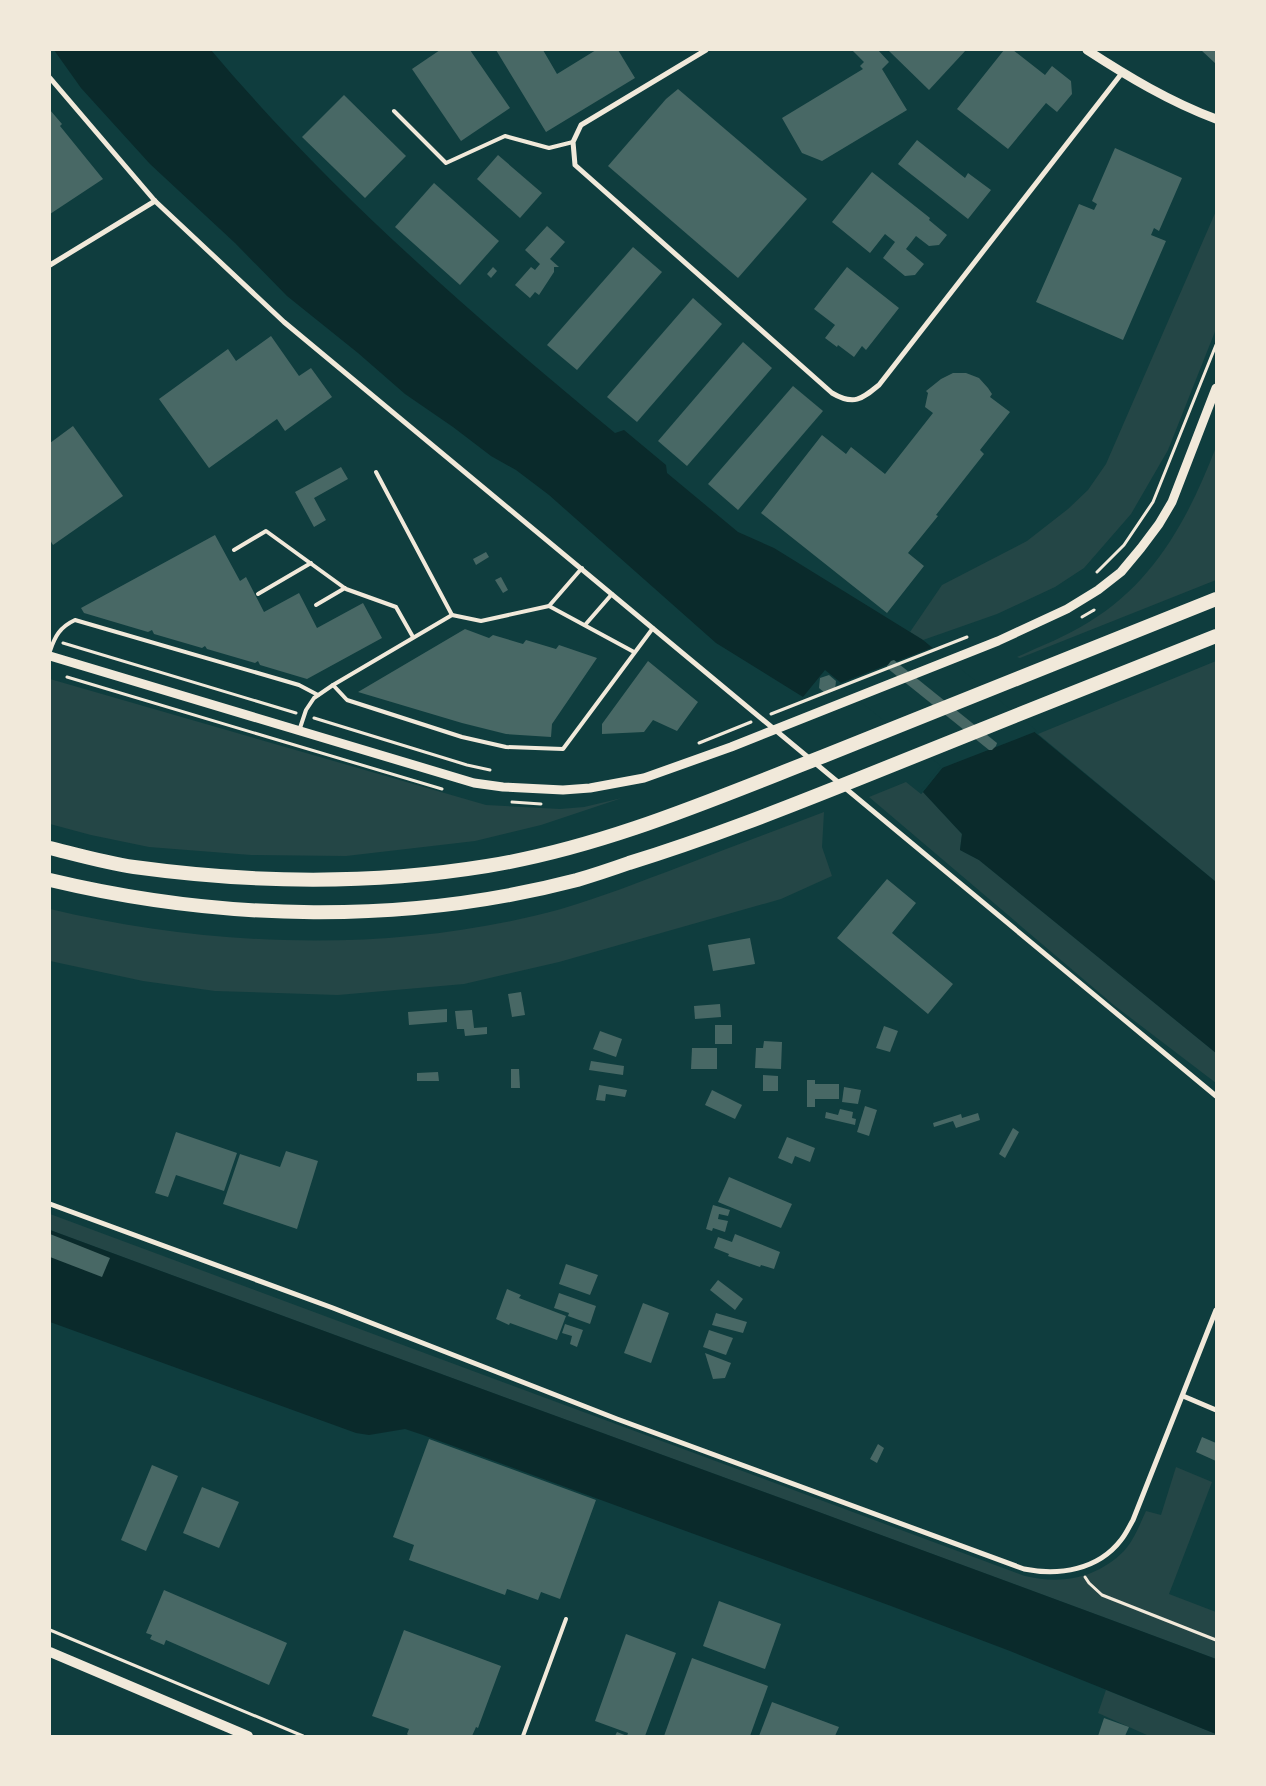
<svg xmlns="http://www.w3.org/2000/svg" width="1266" height="1786" viewBox="0 0 1266 1786" font-family="'Golos Text',sans-serif">
<rect width="100%" height="100%" fill="#0f3d3e"/>
<g fill="#244646">
<path d="M1216 211V329L1168 450 1131 514 1084 568 1055 587 997 614 923 640 910 632 942 585 1027 541 1068 509 1088 490 1106 464Z"/>
<path d="M1216 447V580L1020 658 1017 657C1041 646 1067 636 1089 622 1155 582 1189 517 1216 447Z"/>
<path d="M1216 661V882L1038 734Z"/>
<path d="M50 679 486 805 560 809 584 807 622 798 541 825 475 841 346 856 251 855 149 847 91 835 50 824Z"/>
<path d="M906 782 921 794 923 792 962 834 960 850 979 860 1216 1053V1083L1115 1006 869 797Z"/>
<path d="M824 812 822 847 832 876 781 899 559 962 464 984 338 995 215 991 143 981 50 961V909C214 948 397 954 561 909 602 897 642 881 682 866 729 848 777 830 824 812Z"/>
<path d="M50 1214 1025 1576C1062 1585 1097 1578 1124 1551 1134 1540 1140 1524 1146 1511L1161 1515 1176 1467 1212 1482 1169 1594 1216 1612V1659C828 1514 438 1374 50 1230Z"/>
<path d="M1106 1690 1216 1734V1736H1149L1098 1713Z"/>
</g>
<g fill="#0a2a2b">
<path d="M54 50H211C331 192 472 315 615 433L624 430 666 465 667 473 738 532 774 548 923 640 1216 882V1053L979 860 960 850 962 834 923 792 943 767V765L825 670 803 697 716 643 549 495 516 470 491 456 453 427 405 394 358 353 287 296 235 243 150 164 81 88Z"/>
<path d="M50 1230C438 1374 828 1514 1216 1659V1734L1010 1651 891 1606 423 1435 405 1429 369 1435 356 1433 50 1322Z"/>
</g>
<path fill="#0f3d3e" d="M934 647 1037 731 942 768 921 794V791L941 766 838 684Z"/>
<g fill="#486865">
<path d="M440 50H470L510 108 461 141 412 69Z"/>
<path d="M496 50H543L557 74 596 50H618L635 78 546 132Z"/>
<path d="M852 50H878L889 62 882 69 907 110 822 161 802 153 782 118 863 69 860 66 864 62Z"/>
<path d="M888 50H966L929 90Z"/>
<path d="M1004 50H1013L1045 75 1052 66 1071 81 1072 94 1057 112 1046 103 1008 149 957 109Z"/>
<path d="M1201 50H1216V64Z"/>
<path d="M678 89 807 199 738 278 608 166 666 99Z"/>
<path d="M344 95 406 156 365 198 302 137Z"/>
<path d="M50 110 62 124 60 126 103 179 50 214Z"/>
<path d="M917 140 965 178 968 173 991 190 968 219 898 164Z"/>
<path d="M1115 148 1182 178 1159 231 1154 228 1151 235 1166 241 1123 340 1036 302 1079 204 1094 210 1097 204 1092 201Z"/>
<path d="M498 155 542 193 520 218 477 179Z"/>
<path d="M872 172 930 218 929 220 947 235 939 245 929 246 916 236 906 249 924 264 915 275 905 276 883 258 895 242 885 234 870 253 832 222Z"/>
<path d="M434 183 499 241 460 285 395 227Z"/>
<path d="M547 226 565 242 550 259 559 267H554V272L539 295 535 292 530 298 515 285 531 267 535 270 540 264 525 250Z"/>
<path d="M633 247 662 272 577 370 547 345Z"/>
<path d="M493 267 497 271 491 278 487 274Z"/>
<path d="M847 267 899 308 866 350 862 346 854 357 838 345 837 347 825 338 835 325 814 309Z"/>
<path d="M693 298 722 324 637 422 607 397Z"/>
<path d="M271 336 299 376 311 368 332 397 285 431 277 419 209 468 159 399 228 349 236 361Z"/>
<path d="M743 342 772 368 687 466 658 441Z"/>
<path d="M953 373H966L979 378 988 388 992 394 990 397 1010 412 980 450 984 454 936 515 938 516 908 553 924 566 887 613 761 513 822 435 846 454 851 447 885 474 933 413 925 407 928 393 926 391 941 379Z"/>
<path d="M793 386 823 411 738 510 708 484Z"/>
<path d="M73 426 123 496 53 545 50 540V443Z"/>
<path d="M341 467 348 479 314 498 326 520 314 527 295 492Z"/>
<path d="M215 535 240 581 246 577 264 612 299 593 317 628 363 603 382 638 307 679 260 665 258 661 255 663 207 649 205 646 202 648 154 634 152 630 148 632 84 613 81 608Z"/>
<path d="M486 552 489 557 476 565 473 559Z"/>
<path d="M501 577 508 590 503 593 495 580Z"/>
<path d="M465 629 489 638 493 635 523 644 526 640 556 649 559 645 597 658 552 724 551 737 506 734 462 723 358 692Z"/>
<path d="M894 660 997 743 996 746 992 750H989L887 668V666L891 661Z"/>
<path d="M648 661 698 702 677 731 653 720 644 732 602 734V724Z"/>
<path d="M829 675 836 681 835 690 826 694 819 688 820 678Z"/>
<path d="M887 879 916 903 892 933 953 984 928 1014 837 938Z"/>
<path d="M750 938 755 964 713 971 708 945Z"/>
<path d="M521 992 525 1015 512 1017 508 994Z"/>
<path d="M720 1004 721 1017 695 1019 694 1006Z"/>
<path d="M447 1009V1022L409 1025 408 1012Z"/>
<path d="M472 1010 474 1028 487 1027V1034L465 1036 464 1029H457L455 1011Z"/>
<rect x="715" y="1025" width="17" height="19"/>
<path d="M884 1026 898 1031 890 1052 876 1048Z"/>
<path d="M600 1031 622 1039 616 1057 593 1049Z"/>
<path d="M764 1041 782 1042 781 1069 755 1068 756 1048H763Z"/>
<path d="M692 1048H717V1069H691Z"/>
<path d="M591 1061 624 1066 623 1075 589 1070Z"/>
<path d="M511 1069H519L520 1088H511Z"/>
<path d="M438 1072 439 1081H417V1073Z"/>
<path d="M763 1075 778 1076V1091H763Z"/>
<path d="M807 1080H815V1084H839V1099H815V1107H807Z"/>
<path d="M599 1085 627 1090 625 1097 606 1094 605 1101 596 1100Z"/>
<path d="M844 1087 861 1090 858 1104 842 1102Z"/>
<path d="M712 1090 742 1105 735 1119 705 1105Z"/>
<path d="M865 1106 877 1110 869 1136 857 1132Z"/>
<path d="M840 1109 853 1112 852 1118 856 1119 855 1125 825 1118 826 1112 838 1115Z"/>
<path d="M978 1113 980 1120 956 1128 953 1121 934 1127 933 1123 961 1114 962 1118Z"/>
<path d="M1013 1128 1019 1132 1005 1158 999 1154Z"/>
<path d="M176 1132 237 1153 224 1191 176 1175 168 1197 155 1193Z"/>
<path d="M787 1137 815 1148 810 1162 795 1156 792 1164 778 1158Z"/>
<path d="M286 1151 318 1161 297 1229 223 1204 240 1154 280 1167Z"/>
<path d="M729 1177 792 1204 781 1228 718 1202Z"/>
<path d="M713 1205 730 1210 728 1216 719 1214 718 1219 728 1221 725 1232 713 1228 712 1231 706 1229Z"/>
<path d="M50 1234 110 1258 102 1277 50 1257Z"/>
<path d="M735 1234 780 1252 774 1269 761 1265 760 1267 728 1256 729 1254 714 1248 718 1237 732 1242Z"/>
<path d="M566 1264 598 1275 590 1295 559 1284Z"/>
<path d="M718 1280 743 1299 735 1310 710 1290Z"/>
<path d="M507 1289 521 1295 519 1298 566 1316 557 1340 510 1323 509 1325 496 1319Z"/>
<path d="M559 1293 596 1306 590 1324 568 1316 569 1313 554 1308Z"/>
<path d="M643 1303 669 1313 651 1363 624 1353Z"/>
<path d="M716 1313 747 1322 743 1333 712 1325Z"/>
<path d="M565 1324 583 1330 577 1347 570 1344 572 1336 562 1333Z"/>
<path d="M709 1330 733 1338 726 1355 703 1347Z"/>
<path d="M705 1353 731 1363 725 1378 713 1379Z"/>
<path d="M1202 1437 1216 1443V1461L1196 1452Z"/>
<path d="M429 1439 596 1500 560 1599 541 1592 538 1600 507 1589 505 1595 409 1560 414 1545 393 1537Z"/>
<path d="M878 1444 884 1448 877 1463 870 1459Z"/>
<path d="M152 1465 178 1476 146 1551 121 1540Z"/>
<path d="M202 1487 239 1502 219 1548 183 1533Z"/>
<path d="M164 1590 287 1643 269 1685 166 1640 164 1645 150 1639 152 1635 146 1633Z"/>
<path d="M719 1601 781 1624 765 1669 703 1646Z"/>
<path d="M404 1630 501 1666 478 1728 476 1727 472 1736H409L407 1734 409 1729 372 1716Z"/>
<path d="M626 1634 676 1653 645 1736H615L617 1732 627 1736 628 1733 595 1721Z"/>
<path d="M692 1658 768 1686 750 1736H664Z"/>
<path d="M772 1702 839 1727 835 1736H759Z"/>
<path d="M1104 1718 1129 1727 1125 1736H1098Z"/>
</g>
<g fill="none" stroke-linecap="round" stroke-linejoin="round">
<g stroke="#f1e9da" stroke-width="3">
<path d="M1097 572 1124 545 1153 502 1216 345"/>
<path d="M1082 617 1094 610"/>
<path d="M63 643 296 713"/>
<path d="M67 677 442 789"/>
<path d="M771 714 967 637"/>
<path d="M314 718 467 765 490 770"/>
<path d="M699 743 751 722"/>
<path d="M512 802 541 804"/>
<path d="M1085 1577 1089 1583 1102 1595 1216 1640"/>
<path d="M50 1630 303 1736"/>
</g>
<g stroke="#f1e9da" stroke-width="4">
<path d="M394 111 446 163 505 136 549 148 573 142"/>
<path d="M376 472 452 615"/>
<path d="M234 550 266 531 346 589 396 607 413 637"/>
<path d="M258 594 311 563"/>
<path d="M316 605 345 588"/>
<path d="M549 606 634 652"/>
<path d="M585 625 612 594"/>
<path d="M50 651C55 636 60 627 75 620L299 685 318 695"/>
<path d="M333 685 347 700 462 737 506 747 563 749 653 628"/>
<path d="M299 731 306 710 314 698 333 685 452 615 481 621 549 606 582 568"/>
<path d="M523 1736 566 1619"/>
</g>
<g stroke="#f1e9da" stroke-width="5">
<path d="M706 50 581 125 573 142 575 165 832 393C854 406 862 399 879 385L1122 73"/>
<path d="M50 78 155 201 284 322 1216 1096"/>
<path d="M50 265 155 201"/>
<path d="M50 1204 333 1308 617 1419 1024 1569C1059 1576 1098 1570 1121 1540 1126 1534 1129 1527 1133 1520L1216 1310"/>
<path d="M1183 1396 1216 1410"/>
</g>
<g stroke="#f1e9da" stroke-width="9">
<path d="M1087 50C1127 76 1170 102 1216 119"/>
<path d="M50 656 474 783 503 787 563 790 590 788 644 778 731 747 998 641 1067 609 1098 590 1121 572 1141 548 1159 524 1172 502 1216 388"/>
</g>
<path stroke="#f1e9da" stroke-width="10" d="M50 1652 248 1736"/>
<g stroke="#f1e9da" stroke-width="14">
<path d="M50 848C78 855 106 863 134 867 251 883 370 885 487 866 604 847 714 799 824 756 955 704 1085 651 1216 599"/>
<path d="M50 880C222 921 405 925 577 880 594 875 612 869 629 863 707 839 783 809 858 779 978 731 1096 683 1216 636"/>
</g>
</g>
<rect width="1266" height="1786" fill="none" stroke="#f1e9da" stroke-width="102"/>
</svg>
